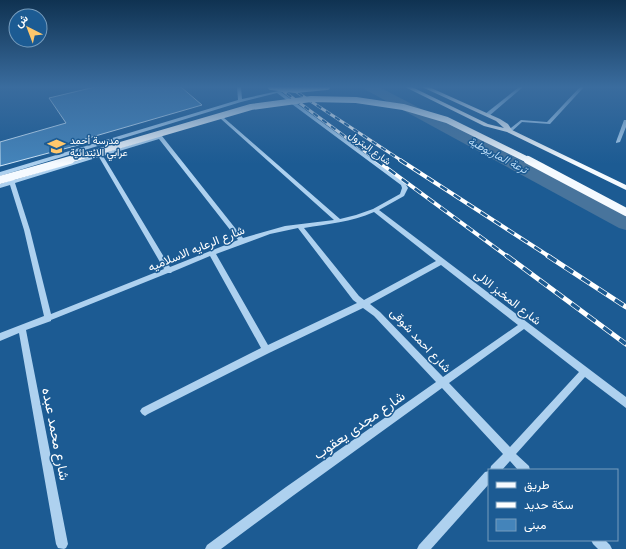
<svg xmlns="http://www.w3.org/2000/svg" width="626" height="549" viewBox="0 0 626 549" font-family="Mulish,Vazirmatn,sans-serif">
<rect width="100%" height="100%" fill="#1c5b93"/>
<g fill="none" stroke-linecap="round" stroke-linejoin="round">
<path fill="#48749c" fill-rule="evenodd" d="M364 87H379L626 215V230L619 228 366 90Z"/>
</g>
<path fill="#4484ba" stroke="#d4e9fa" d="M95 87H181L202 105 85 139 86 143 0 166V142L66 123 49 98Z"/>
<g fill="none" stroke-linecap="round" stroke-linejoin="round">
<g fill="#aed1ef" fill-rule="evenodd">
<path d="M237 87H241L242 99 283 90V92H281L405 183 408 188 404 196 379 210 626 397V408L585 377 516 454 529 466 530 470H518L510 461 502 470H490L491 466 503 454 442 388 294 495 221 549H205L207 545 286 487 436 382 374 316 363 308 269 353 148 414 145 416 142 414 140 411 142 408 261 348 210 256 172 272 171 273H168L51 320V321L26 330 68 544 66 548 64 549 58 548 56 544 19 333 0 341V333L44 316 24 230 10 185 0 188V184L9 181V177H13L14 180 160 136H162L243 238 285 226 334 220 221 119V117H223L340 219 356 215 373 209 400 194 402 188 401 185 277 93 241 102 0 176V172L238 100ZM159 139 238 240 170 267 103 156ZM99 157 164 269 51 314 30 230 15 183ZM374 212 436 261 364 300 359 296 304 228C328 224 351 222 374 212ZM298 228 353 300 357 303 268 345 216 254 270 234ZM441 265 518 325 443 377 380 312 370 304ZM524 329 579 372 510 447 449 383Z"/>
<path d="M519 87H523L489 116H485V114Z"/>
<path d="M580 87H584L550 124 522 122 511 132 507 131 521 120 547 122Z"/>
<path d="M624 120H626V127L620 142 616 143V142Z"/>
<path d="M489 471V484L431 549H417L419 545 485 472Z"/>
<path d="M591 540H605L610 545 612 549H598L593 544Z"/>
</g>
<path fill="#f5faff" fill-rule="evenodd" d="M405 87H412L488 124 504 128 496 121 422 87H429L500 119 508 124 512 130 626 185V190L507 132 484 126Z"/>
<defs>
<g id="rail-far2">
<path d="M278 87 378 161"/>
<path d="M289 87 402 161"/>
</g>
<g id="rail-far1">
<path d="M376 160 508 257"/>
<path d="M400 160 550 257"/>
</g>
<g id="rail">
<path d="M507 256 626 344"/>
<path d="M548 256 626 307"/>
</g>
</defs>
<use href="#rail-far2" stroke="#fff" stroke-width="3"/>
<use href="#rail-far1" stroke="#fff" stroke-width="4"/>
<use href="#rail" stroke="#fff" stroke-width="5"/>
<use href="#rail-far2" stroke="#1c5b93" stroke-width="2" stroke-dasharray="5.5" stroke-linecap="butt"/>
<use href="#rail-far1" stroke="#1c5b93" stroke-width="2.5" stroke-dasharray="8" stroke-linecap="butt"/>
<use href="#rail" stroke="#1c5b93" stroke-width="3.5" stroke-dasharray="10" stroke-linecap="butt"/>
<g stroke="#f5faff" stroke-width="6">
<path d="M271 87 295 90 327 87"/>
<path d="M66 161 251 107 311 99 356 100 403 107 447 120 530 161"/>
</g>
<g stroke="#f5faff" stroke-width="8">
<path d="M528 160 626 212"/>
<path d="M0 180 70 160"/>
</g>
</g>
<linearGradient id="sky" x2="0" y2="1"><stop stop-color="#0f3251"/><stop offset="0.53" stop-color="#3a6c9e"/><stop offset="1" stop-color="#3a6c9e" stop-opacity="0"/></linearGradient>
<rect width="626" height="164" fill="url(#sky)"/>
<defs>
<symbol id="school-bare" viewBox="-9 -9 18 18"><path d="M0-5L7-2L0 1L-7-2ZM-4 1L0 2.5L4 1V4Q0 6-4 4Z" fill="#ffc76c" stroke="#1c5b93" stroke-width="2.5" paint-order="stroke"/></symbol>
</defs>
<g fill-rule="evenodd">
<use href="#school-bare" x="44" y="134" width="25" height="25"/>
</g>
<g text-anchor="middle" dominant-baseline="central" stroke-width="3" stroke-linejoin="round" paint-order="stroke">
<g font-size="10" fill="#fff" stroke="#1c5b93" text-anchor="start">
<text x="70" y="140">مدرسة أحمد<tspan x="70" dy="12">عرابي الابتدائية</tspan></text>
</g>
<g font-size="10" fill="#fff" stroke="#1c5b93">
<text transform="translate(370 148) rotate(36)">شارع البترول</text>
</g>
<g font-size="11" font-style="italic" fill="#badbf6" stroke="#1c5b93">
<text transform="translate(498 155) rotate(28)">ترعة الماريوطية</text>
</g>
<g font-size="12" fill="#fff" stroke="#1c5b93">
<text transform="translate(196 248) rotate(-22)">شارع الرعايه الاسلاميه</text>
<text transform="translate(508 297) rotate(38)">شارع المخبز الالى</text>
<text transform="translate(421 340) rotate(47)">شارع احمد شوقى</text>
</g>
<g font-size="14" fill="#fff" stroke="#1c5b93">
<text transform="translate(359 425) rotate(-35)">شارع مجدى يعقوب</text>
<text transform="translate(56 434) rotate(79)">شارع محمد عبده</text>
</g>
</g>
<rect x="488" y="469" width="130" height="72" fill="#1c5b93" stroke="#779dbe"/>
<rect x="496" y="482" width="20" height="6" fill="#f5faff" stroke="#779dbe"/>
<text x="524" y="489" font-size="12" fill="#ffffff">طريق</text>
<rect x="496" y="502" width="20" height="6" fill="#ffffff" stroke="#779dbe"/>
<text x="524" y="509" font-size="12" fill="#ffffff">سكة حديد</text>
<rect x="496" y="519" width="20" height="12" fill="#4484ba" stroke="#779dbe"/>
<text x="524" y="529" font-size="12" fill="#ffffff">مبنى</text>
<g transform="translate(28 28) rotate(318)"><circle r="19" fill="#1c5b93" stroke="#779dbe"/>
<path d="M0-3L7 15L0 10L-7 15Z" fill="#ffc76c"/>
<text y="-6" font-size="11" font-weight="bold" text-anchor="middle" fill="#ffffff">ش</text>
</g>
</svg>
